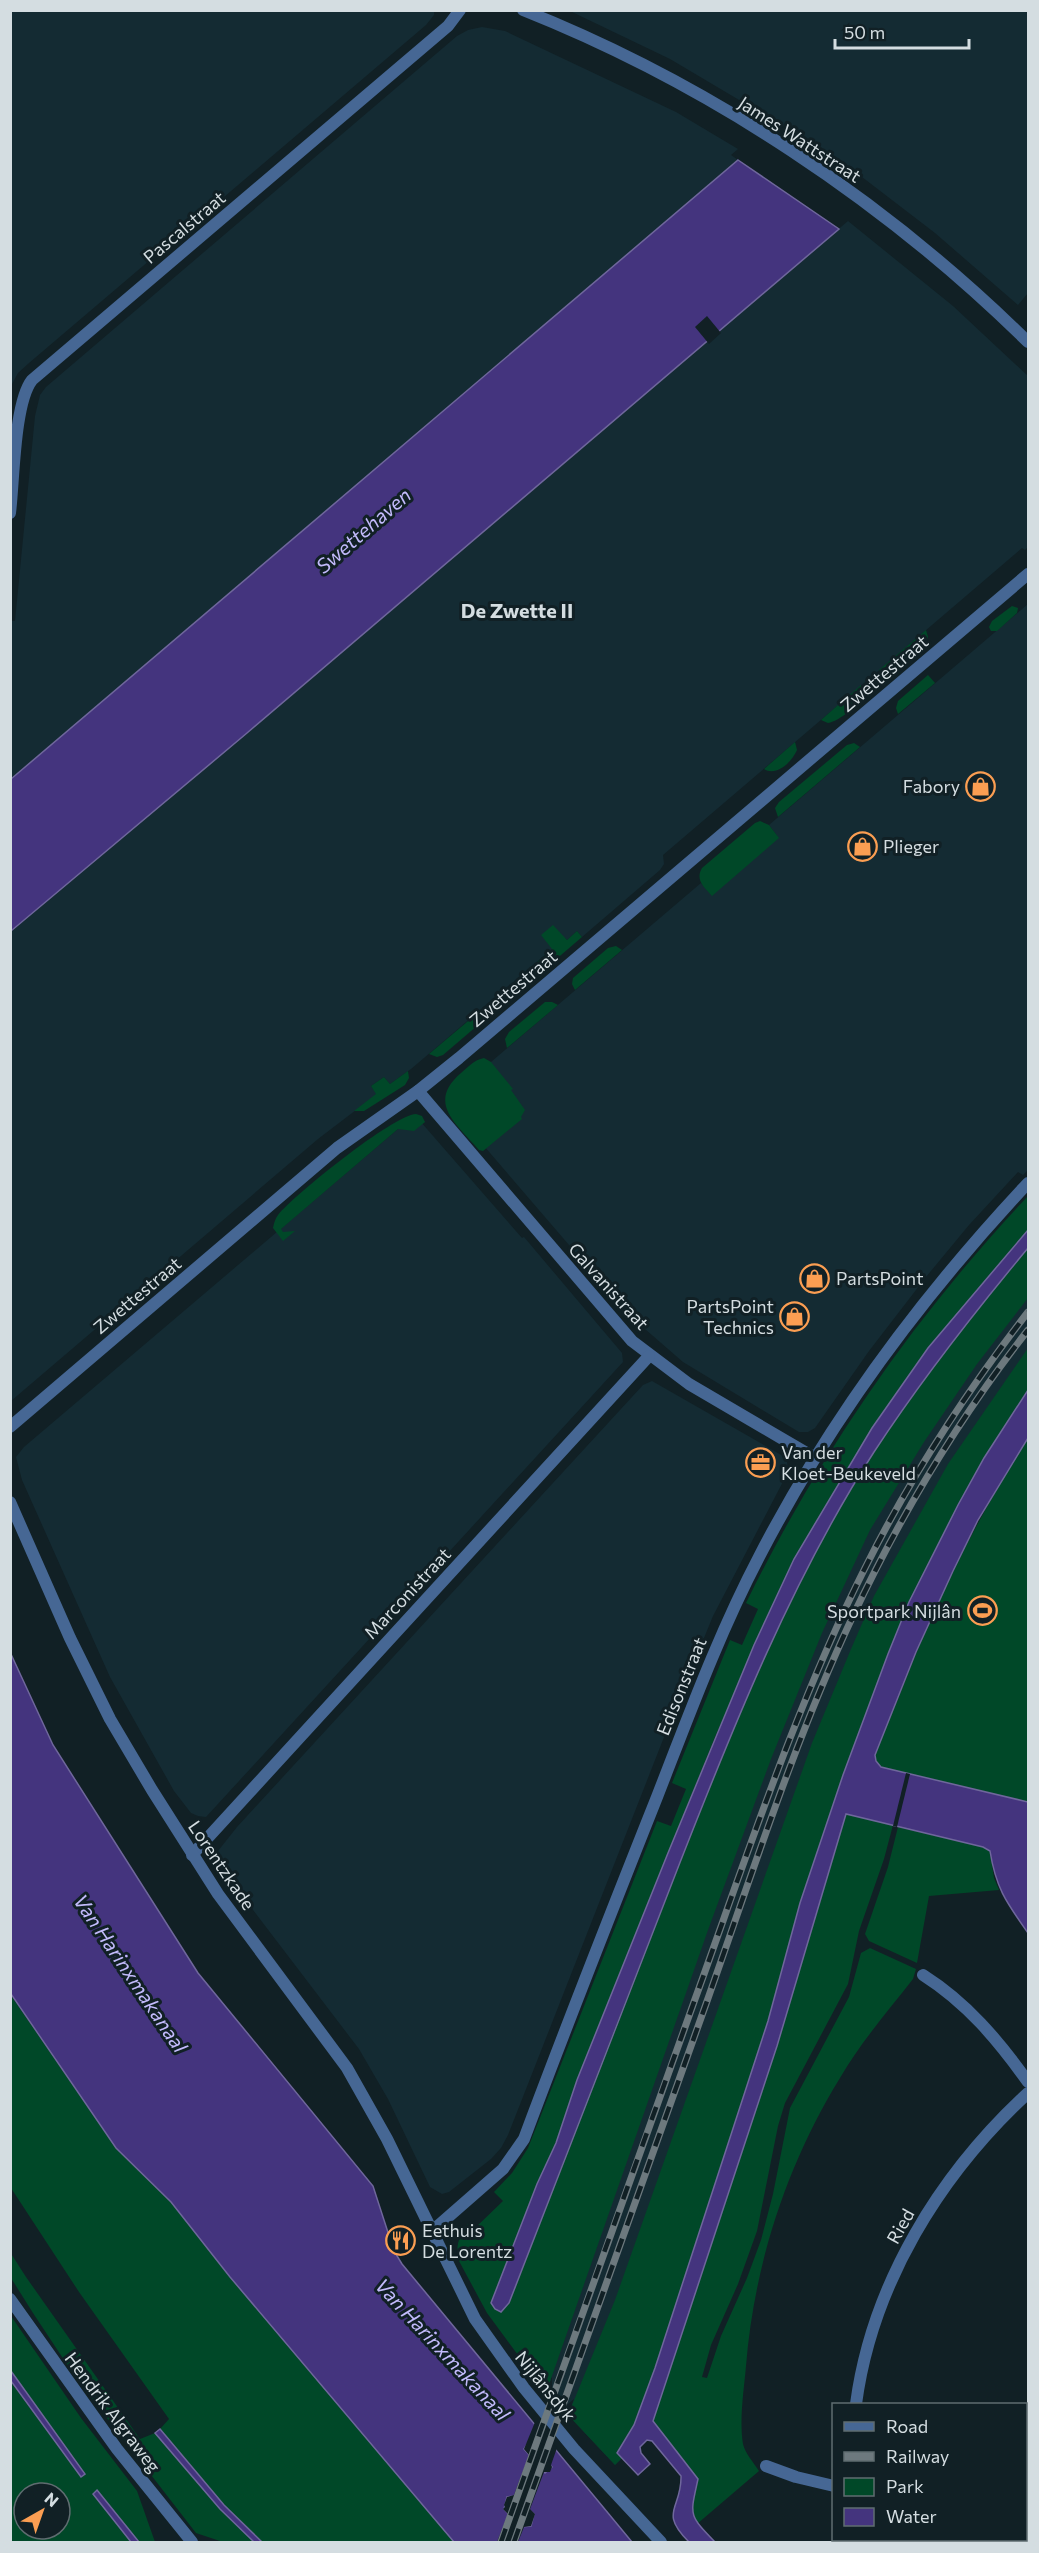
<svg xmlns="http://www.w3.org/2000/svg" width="1039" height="2553" viewBox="0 0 1039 2553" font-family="Commissioner,sans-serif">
<rect width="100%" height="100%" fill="#112025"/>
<g fill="#142b33">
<path d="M11 10H434V15L426 25 29 363 18 373 11 386Z"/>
<path d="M570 11H1028V293L1018 305 935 233 862 177 803 138 670 59Z"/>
<path d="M482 27 505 31 676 112 738 149 731 155 738 160 11 779V621H15L35 416 40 395 46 387 457 36 468 30Z"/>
<path d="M848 221 953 306 1028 376V547L1025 550 1022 548 663 855 664 864 660 870 582 937 577 931 567 940 565 938 411 1069 390 1084 384 1077 371 1086 377 1094 318 1139 11 1401V931L247 733Z"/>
<path d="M1028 604V1170L1023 1175 1018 1172 969 1225 926 1277 869 1351 815 1428 808 1432H799L683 1362 630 1316 454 1111 457 1091 701 883 710 893 777 836 769 825Z"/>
<path d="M420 1121 522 1238 524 1237 622 1353 623 1362 206 1817 198 1816 191 1813 174 1791 110 1677 22 1480 16 1457 24 1447 398 1129Z"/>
<path d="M1028 1248V1390L984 1458 768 2021 667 2328 617 2453 622 2458 615 2465 568 2415 574 2399 562 2409 552 2399V2376L546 2393 522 2363 509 2303 707 1793Z"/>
<path d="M652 1381 783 1456 787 1461 788 1472 713 1616 677 1704 508 2135 501 2148 491 2159 449 2192 442 2194 430 2187 388 2099 359 2049 250 1906 218 1856V1851L237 1827 643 1385Z"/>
</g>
<g fill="#004828" fill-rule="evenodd">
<path d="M1012 606 1018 608 1017 613 997 631H991L989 627 992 621Z"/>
<path d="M926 630 928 637C926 645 897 673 888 673 884 674 883 672 879 670Z"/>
<path d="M928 675 935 683 898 714 896 708 898 701Z"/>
<path d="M861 685 863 693C860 704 840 721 828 723L821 720Z"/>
<path d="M795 742 797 750C792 762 776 777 764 769Z"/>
<path d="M854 743 860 747 778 817 775 808 779 802 847 745Z"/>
<path d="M760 821 769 825 779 838 712 896C704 887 695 880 702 868L755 823Z"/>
<path d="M553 925 567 940 577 931 582 937 540 973 531 975 526 972 552 949 541 935Z"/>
<path d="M616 946 622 950 575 990 572 984 573 978 608 948Z"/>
<path d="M506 989 508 995 505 1002 443 1055 437 1057 429 1054Z"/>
<path d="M545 1002H552L558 1005 507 1048 505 1039 509 1032Z"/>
<path d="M484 1058 491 1062 513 1089 511 1090 525 1110 521 1117 522 1119 483 1151 479 1150C457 1124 426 1103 461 1073 468 1067 474 1060 484 1058Z"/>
<path d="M408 1071 409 1078 405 1085 364 1111H354L376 1094 371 1086 384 1077 390 1084Z"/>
<path d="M416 1114 422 1116 425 1122 414 1131 398 1129 281 1229 283 1232 295 1231 283 1241 273 1228C274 1223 275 1219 278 1215 294 1195 393 1115 416 1114Z"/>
<path d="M1028 1196V1230L928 1348 872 1428 794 1559 715 1737 668 1853 577 2080 556 2143 537 2184 491 2302 495 2309 500 2312 509 2303C565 2155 622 2007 681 1860 735 1723 794 1575 874 1452 921 1380 973 1314 1028 1248V1298L977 1364 924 1442 870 1530 822 1633 771 1759 708 1930 546 2393 487 2313 459 2261C455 2245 459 2236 468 2224L474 2229 503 2201 494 2192 512 2173 528 2148 657 1821 671 1826 686 1789 672 1783 730 1640 742 1645 758 1609 746 1603C819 1454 914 1317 1028 1196Z"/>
<path d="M1028 1348V1390L984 1458 958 1505 843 1775 800 1903 768 2021 655 2368 634 2425 618 2450 617 2452 622 2458 615 2465 568 2415 615 2300 812 1743 851 1649 874 1596 948 1464Z"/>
<path d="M1028 1438V1802L881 1767 876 1761 875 1755C881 1733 893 1713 901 1691 935 1603 977 1518 1028 1438Z"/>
<path d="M846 1814 893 1825 884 1859 859 1931 848 1984 785 2103 778 2126 757 2231 738 2284 711 2345 702 2377 707 2378 721 2336 747 2278 761 2240 773 2194 790 2108 849 1997 861 1953 870 1948 916 1969 913 1979C888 2011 861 2042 840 2078 787 2164 754 2265 746 2366 744 2390 739 2419 743 2444 745 2453 754 2463 759 2471L697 2524C687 2510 695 2494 698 2479L653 2421 777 2046Z"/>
<path d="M898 1827 983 1847 990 1851 994 1878 999 1890 929 1896 917 1963 869 1941 865 1934 888 1867Z"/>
<path d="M10 1994 116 2148 171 2202 230 2277 454 2542H262L224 2505 160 2429 169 2419 79 2292 11 2188Z"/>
<path d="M10 2252 26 2277 140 2439 155 2433 220 2509 254 2542H223L196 2533 76 2378 33 2313 11 2278Z"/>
<path d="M11 2316 81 2418 137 2491 155 2542H139L97 2490 93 2494 131 2542H11L10 2381 81 2477 85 2474 11 2371ZM24 2493H60V2529H24Z"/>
</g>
<g fill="#44347e" stroke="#6f679c" stroke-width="1.5" fill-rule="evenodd">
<path d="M738 160 839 229 247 733 11 931V779Z"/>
<path d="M1028 1230V1248C973 1314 921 1380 874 1452 793 1577 733 1727 679 1865 621 2011 565 2157 509 2303L501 2312 495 2309 491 2303 537 2184 556 2143 577 2080 668 1853 754 1645 794 1559 872 1428 928 1348Z"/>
<path d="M1028 1390V1438L978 1520 953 1571 916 1652 875 1755 876 1761 881 1767 1028 1802V1933C1007 1903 996 1889 990 1851L983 1847 846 1814 777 2046 653 2421 698 2479C690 2516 688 2514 715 2542H689C658 2511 682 2509 681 2476L652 2441 647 2440 640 2447 641 2453 650 2464 638 2475 617 2453 634 2425 655 2368 768 2021 800 1903 843 1775 888 1654 909 1602 958 1505 984 1458Z"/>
<path d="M10 1652 53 1745 198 1973 373 2186 394 2251 402 2264 632 2542H454L230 2277 171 2202 116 2148 11 1994ZM528 2443 552 2467 545 2473 524 2449ZM514 2496 534 2514 531 2526 520 2527 504 2509 507 2497Z"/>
<path d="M11 2371 85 2474 81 2477 11 2381Z"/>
<path d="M160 2429 224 2505 262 2542H254L220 2509 155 2433Z"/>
<path d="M97 2490 139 2542H131L93 2494Z"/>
</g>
<g fill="#112025" fill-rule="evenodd">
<path d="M707 316 721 333 709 344 695 327Z"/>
<path d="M906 1773 910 1774 897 1827 893 1826Z"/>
<path d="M535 2422 557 2448 551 2465 552 2467 550 2472H544L530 2509 535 2514 531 2526 524 2527 518 2542H497L508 2514 503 2509 505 2507 504 2505 507 2497 514 2495 529 2455 524 2449ZM509 2499H513L531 2514 529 2523 521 2524 508 2509Z"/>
</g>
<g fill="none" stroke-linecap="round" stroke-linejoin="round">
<g stroke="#466794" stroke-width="12">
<path d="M523 10C709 84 885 201 1028 342"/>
<path d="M10 513C14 481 14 403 32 380L448 26 460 10"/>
<path d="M418 1091 632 1341 689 1384 815 1458"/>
<path d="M192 1855 649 1356"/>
<path d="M923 1975C967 2003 998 2040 1028 2082"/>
<path d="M431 2232 503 2169 524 2139C567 2024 612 1910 657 1797 689 1715 719 1633 760 1555 831 1418 923 1295 1028 1183"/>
<path d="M10 2299 117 2449 192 2542"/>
<path d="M856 2404C872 2284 940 2174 1028 2093"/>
<path d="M1026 2429 1028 2426"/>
<path d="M766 2466 796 2477 834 2486"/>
<path d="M877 2540 878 2542"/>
</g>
<g stroke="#466794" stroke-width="12">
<path d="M10 1427 337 1148 418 1091 459 1058 1028 574"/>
<path d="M10 1502 70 1638 110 1719 152 1790 218 1894 347 2068 387 2139 475 2319 524 2388 574 2449 661 2542"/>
</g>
<defs>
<g id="rail">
<path d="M501 2542C565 2362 629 2182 694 2002 747 1856 795 1707 865 1568 910 1478 966 1392 1028 1312"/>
<path d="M514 2542C578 2363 642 2183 706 2004 752 1874 794 1742 852 1618 900 1516 959 1418 1028 1330"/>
</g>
</defs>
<use href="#rail" stroke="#6d797e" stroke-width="7"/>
<use href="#rail" stroke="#112025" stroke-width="4.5" stroke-dasharray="14" stroke-linecap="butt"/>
</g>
<defs>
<symbol id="shop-ring" viewBox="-11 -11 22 22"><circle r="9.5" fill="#112025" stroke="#fb9e52" stroke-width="1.5"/><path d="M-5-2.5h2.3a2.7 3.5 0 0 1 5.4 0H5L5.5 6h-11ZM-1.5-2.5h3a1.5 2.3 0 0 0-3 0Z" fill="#fb9e52"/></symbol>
<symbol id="office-ring" viewBox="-11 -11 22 22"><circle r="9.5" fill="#112025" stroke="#fb9e52" stroke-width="1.5"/><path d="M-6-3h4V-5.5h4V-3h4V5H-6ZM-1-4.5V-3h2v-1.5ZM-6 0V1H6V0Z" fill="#fb9e52"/></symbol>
<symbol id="stadium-ring" viewBox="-11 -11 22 22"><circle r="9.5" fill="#112025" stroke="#fb9e52" stroke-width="1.5"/><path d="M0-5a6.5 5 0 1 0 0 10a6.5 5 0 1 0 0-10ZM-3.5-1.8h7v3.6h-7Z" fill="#fb9e52"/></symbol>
<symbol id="restaurant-ring" viewBox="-11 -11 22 22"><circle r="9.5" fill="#112025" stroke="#fb9e52" stroke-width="1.5"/><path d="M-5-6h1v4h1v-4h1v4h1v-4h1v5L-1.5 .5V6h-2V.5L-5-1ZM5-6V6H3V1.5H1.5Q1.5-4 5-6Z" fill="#fb9e52"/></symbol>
</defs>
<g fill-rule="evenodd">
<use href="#shop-ring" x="964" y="770" width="33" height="33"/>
<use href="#shop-ring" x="846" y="830" width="33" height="33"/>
<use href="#shop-ring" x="798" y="1262" width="33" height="33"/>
<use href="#shop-ring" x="778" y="1300" width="33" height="33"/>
<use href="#office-ring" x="744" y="1446" width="33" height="33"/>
<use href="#stadium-ring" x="966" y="1594" width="33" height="33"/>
<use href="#restaurant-ring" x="384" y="2224" width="33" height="33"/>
</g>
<g text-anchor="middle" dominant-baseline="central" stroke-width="6" stroke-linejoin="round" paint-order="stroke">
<g font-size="18" fill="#d4dde1" stroke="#112025">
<text transform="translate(800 139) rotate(33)">James Wattstraat</text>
<text transform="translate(184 227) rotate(-40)">Pascalstraat</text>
<text transform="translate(884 673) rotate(-40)">Zwettestraat</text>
<text transform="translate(513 988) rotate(-40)">Zwettestraat</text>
<text transform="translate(609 1286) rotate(48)">Galvanistraat</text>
<text transform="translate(137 1295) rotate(-40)">Zwettestraat</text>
<text transform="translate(407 1593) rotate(-47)">Marconistraat</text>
<text transform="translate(681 1686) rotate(-68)">Edisonstraat</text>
<text transform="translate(222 1865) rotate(56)">Lorentzkade</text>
<text transform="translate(900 2226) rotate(-61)">Ried</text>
<text transform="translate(546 2386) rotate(51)">Nijlânsdyk</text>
<text transform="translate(113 2412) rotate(53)">Hendrik Algraweg</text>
</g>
<g font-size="18" fill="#d4dde1" stroke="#112025" text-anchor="start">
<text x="960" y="786" text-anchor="end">Fabory</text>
<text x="883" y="846">Plieger</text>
<text x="836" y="1278">PartsPoint</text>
<text x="774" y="1306" text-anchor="end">PartsPoint<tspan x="774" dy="21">Technics</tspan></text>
<text x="781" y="1452">Van der<tspan x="781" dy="21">Kloet-Beukeveld</tspan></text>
<text x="961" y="1611" text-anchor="end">Sportpark Nijlân</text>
<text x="422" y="2230">Eethuis<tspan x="422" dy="21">De Lorentz</tspan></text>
</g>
<g font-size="20" font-style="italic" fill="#c2bafb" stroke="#112025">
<text transform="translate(363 530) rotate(-41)">Swettehaven</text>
<text transform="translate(131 1973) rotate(56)">Van Harinxmakanaal</text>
<text transform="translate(443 2349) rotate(47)">Van Harinxmakanaal</text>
</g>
<g font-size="20" font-weight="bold" fill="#d4dde1" stroke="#112025">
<text x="517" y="610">De Zwette II</text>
</g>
</g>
<rect width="1039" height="2553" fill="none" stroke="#d4dde1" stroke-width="24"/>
<rect x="832" y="2403" width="195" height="138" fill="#112025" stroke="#5f6c70" stroke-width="1.5"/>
<rect x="844" y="2422" width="30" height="9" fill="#466794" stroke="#5f6c70" stroke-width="1.5"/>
<text x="886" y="2433" font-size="18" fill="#d4dde1">Road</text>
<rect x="844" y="2452" width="30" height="9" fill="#6d797e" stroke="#5f6c70" stroke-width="1.5"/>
<text x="886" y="2463" font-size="18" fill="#d4dde1">Railway</text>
<rect x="844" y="2478" width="30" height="18" fill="#004828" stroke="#5f6c70" stroke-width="1.5"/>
<text x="886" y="2493" font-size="18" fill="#d4dde1">Park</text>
<rect x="844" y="2508" width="30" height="18" fill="#44347e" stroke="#5f6c70" stroke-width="1.5"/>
<text x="886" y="2523" font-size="18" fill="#d4dde1">Water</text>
<g transform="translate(42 2511) rotate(40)"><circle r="28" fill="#112025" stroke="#5f6c70" stroke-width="1.5"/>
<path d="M0-4.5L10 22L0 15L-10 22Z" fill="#fb9e52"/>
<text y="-9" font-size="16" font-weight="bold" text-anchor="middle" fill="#d4dde1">N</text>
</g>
<path d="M835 39v9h134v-9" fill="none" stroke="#d4dde1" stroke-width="3"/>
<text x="844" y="39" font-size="18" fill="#d4dde1" stroke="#112025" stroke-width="4.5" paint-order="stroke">50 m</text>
</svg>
